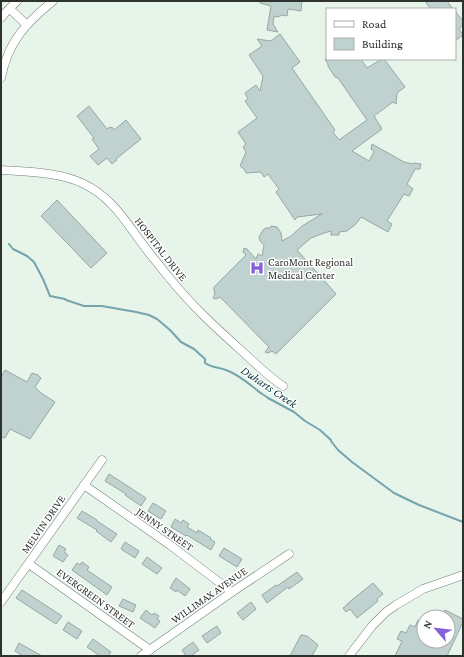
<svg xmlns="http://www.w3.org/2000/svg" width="464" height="657" viewBox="0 0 464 657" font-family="'Crimson Pro',serif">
<rect width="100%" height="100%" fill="#e6f4ea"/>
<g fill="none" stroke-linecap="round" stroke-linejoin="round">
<path stroke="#75a4ad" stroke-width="2" d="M9 244 13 249 27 256 34 262 43 279 50 296 65 299 66 300 84 306H102L136 312 149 315 157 319 170 330 181 342 194 349 205 359V363C212 368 219 367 226 370 238 374 248 383 258 391 261 394 265 395 268 398L294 412 305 421 320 430 331 440V441L338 450 352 462 394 493 419 505 463 522"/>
</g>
<g fill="#c0d2cf" stroke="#96a8a4">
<path d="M260 1H302L301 11 288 9 287 16 282 15 278 17 274 16 273 24 278 32 267 30 271 6 260 3Z"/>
<path d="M429 1H447L453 9H431L426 3Z"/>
<path d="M455 11 463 21V25L459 29 463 35 455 41Z"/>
<path d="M280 34 300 62 292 68 335 130 333 132 339 140 367 120 338 78 335 77 328 66V64L325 59H361L367 68 382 59H384L405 87 397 93 396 104 393 102 374 116 382 129 352 151 369 161 374 152 371 149 372 144 404 162 412 164 413 163 421 164 420 169H415L407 184 413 189 409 196 404 194 387 221 392 224 388 232 361 217 356 224 347 231 339 232V235H331V231L324 233 311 238 297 250 336 294 276 354 272 351 268 353 265 352 269 347 220 297 216 299 213 298 215 294 214 290V287L246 255 243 252 244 248 247 249 256 259 258 254 262 256 264 245 260 241 259 237 263 230 266 228H270L271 226 277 227 281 233 282 241 291 236 302 226 322 214 297 217 295 220 276 192 279 189 268 174 264 177 261 172 246 173 244 169 240 166 246 152 243 147 246 144 238 132 257 118 245 101 248 99 245 93 256 85 260 91 263 76 249 55 262 46 257 39 271 41Z"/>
<path d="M89 106 107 129 110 127V128L112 127 114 130 126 120 141 139 116 159 117 160 112 164 107 158 98 165 90 156 99 149 92 139 94 138 77 116Z"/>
<path d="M57 200 107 253 91 268 41 216Z"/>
<path d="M5 370 27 382 32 373 38 375 41 378 35 387 41 393 55 402 30 439 10 429 5 438 1 437V377Z"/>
<path d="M109 474 146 498 141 506 125 495 126 494 105 481Z"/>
<path d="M153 503 166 511 161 519 148 511Z"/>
<path d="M82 511 97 520V521L117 534 111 542 96 531 97 530 77 518Z"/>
<path d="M175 519 181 523 183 520 189 524 187 527 197 533 198 530 211 538 210 539 215 542 211 550 187 535 186 536 171 527Z"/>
<path d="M125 542 139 551 135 558 121 549Z"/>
<path d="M59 545 66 549 64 552 68 555 63 562 53 556Z"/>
<path d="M224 548 242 559 237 567 219 556Z"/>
<path d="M147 557 162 568 157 574 142 564Z"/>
<path d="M82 562 89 567 87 570 112 587 107 595 72 570 77 563 80 565Z"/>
<path d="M297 572 303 579 289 589 288 587 267 603 262 595 276 585 277 586Z"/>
<path d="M176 578 190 589 185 596 177 590 176 592 170 588Z"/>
<path d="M373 583 383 594 377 599 378 601 357 618 350 609 346 612 343 608 348 604H347Z"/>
<path d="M22 590 62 616 56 624 16 598Z"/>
<path d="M123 599 136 605 133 612 119 606Z"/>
<path d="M251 602 256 609 243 620 237 613Z"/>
<path d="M146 610 152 615 154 613 159 616 157 619 160 621 155 628 140 618Z"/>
<path d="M445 610 463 619V622L447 656H395L402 641 397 639 401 631 406 633 410 625 415 627 418 620 424 622V641H448V617H442Z"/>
<path d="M68 622 82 631 77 639 63 630Z"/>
<path d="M217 626 221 633 207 643 202 636Z"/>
<path d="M301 635 307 636 318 645 312 656H290Z"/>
<path d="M93 639 111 652 108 656H100L87 647Z"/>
<path d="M193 642 199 650 191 656H186L182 650Z"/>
<path d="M19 643 42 656H23L15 651Z"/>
</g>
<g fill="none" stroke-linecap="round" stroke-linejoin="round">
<defs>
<g id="minor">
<path d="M10 9 27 25"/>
<path d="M1 18 5 13 17 1"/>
<path d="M1 78C8 42 25 24 53 1"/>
<path d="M1 170C28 172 60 172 84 184 111 197 124 219 141 242 149 253 158 264 167 275 190 304 216 328 244 353 256 364 269 377 283 386"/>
<path d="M84 485 170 545 232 592"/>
<path d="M29 564 150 650"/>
<path d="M1 602 102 460"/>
<path d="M141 656 232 592 289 554"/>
<path d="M349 656 372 626 386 612 396 605 423 589 463 575"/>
</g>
</defs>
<use href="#minor" stroke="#717e75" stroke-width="9"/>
<use href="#minor" stroke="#fff" stroke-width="8"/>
</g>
<defs>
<symbol id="hospital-bare" viewBox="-9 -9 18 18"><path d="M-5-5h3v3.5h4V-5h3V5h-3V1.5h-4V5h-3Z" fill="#8660da" stroke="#fff" stroke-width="2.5" paint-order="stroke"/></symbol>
</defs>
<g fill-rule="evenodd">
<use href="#hospital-bare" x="247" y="258" width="20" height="20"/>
</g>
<g text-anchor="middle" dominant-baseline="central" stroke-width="3" stroke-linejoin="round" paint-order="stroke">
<g font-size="11" fill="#2d322e" stroke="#fff">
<text transform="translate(161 249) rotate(52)">HOSPITAL DRIVE</text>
<text transform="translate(43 524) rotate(-55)">MELVIN DRIVE</text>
<text transform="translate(165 529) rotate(35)">JENNY STREET</text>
<text transform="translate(209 595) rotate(-35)">WILLIMAX AVENUE</text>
<text transform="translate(96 598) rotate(36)">EVERGREEN STREET</text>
</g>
<g font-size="11" fill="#2d322e" stroke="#fff" text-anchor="start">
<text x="268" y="262">CaroMont Regional<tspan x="268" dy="13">Medical Center</tspan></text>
</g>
<g font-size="12" font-style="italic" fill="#08373e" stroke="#fff">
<text transform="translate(269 387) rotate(34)">Duharts Creek</text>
</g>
</g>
<rect width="464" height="657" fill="none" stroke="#2d322e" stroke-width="4"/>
<rect x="326" y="8" width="130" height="52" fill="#ffffff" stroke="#abadab"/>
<rect x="334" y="21" width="20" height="6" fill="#ffffff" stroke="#abadab"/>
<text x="362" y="28" font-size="12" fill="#2d322e">Road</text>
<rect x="334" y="38" width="20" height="12" fill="#c0d2cf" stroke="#abadab"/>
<text x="362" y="48" font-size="12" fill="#2d322e">Building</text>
<g transform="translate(436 629) rotate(298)"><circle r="19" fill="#ffffff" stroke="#abadab"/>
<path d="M0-3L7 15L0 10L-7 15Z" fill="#8660da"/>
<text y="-6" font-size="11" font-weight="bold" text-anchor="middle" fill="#2d322e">N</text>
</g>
</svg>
